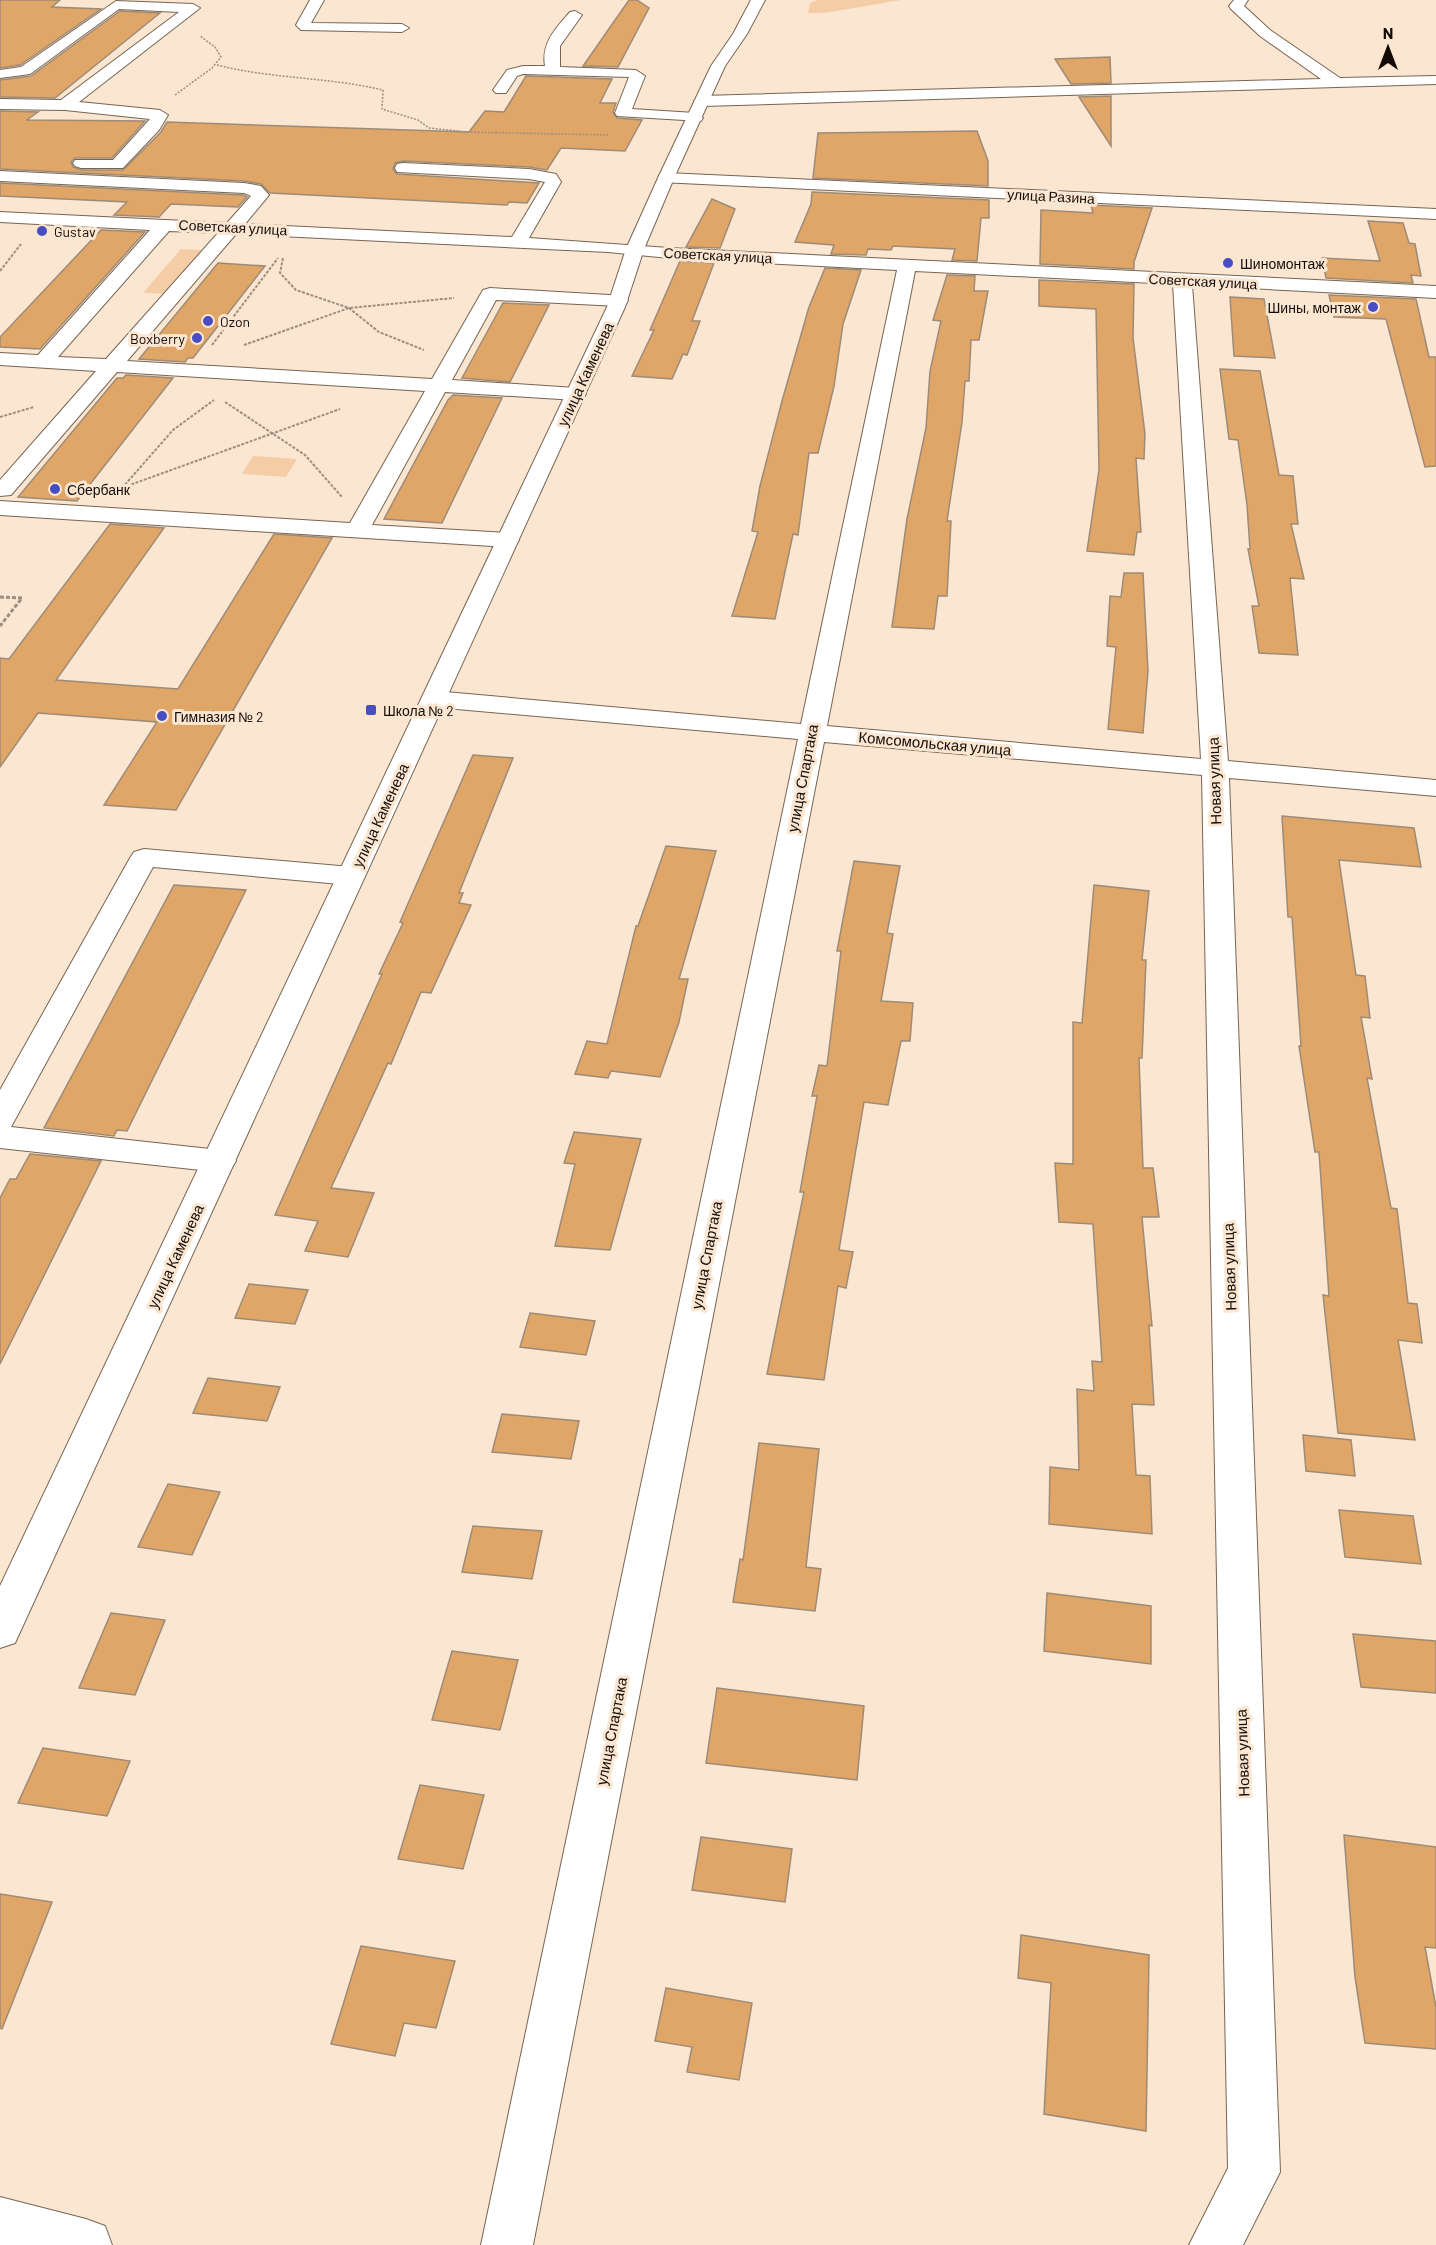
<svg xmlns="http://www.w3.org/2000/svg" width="1436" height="2245" viewBox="0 0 1436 2245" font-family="Barlow,sans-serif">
<rect width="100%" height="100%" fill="#fbe6d1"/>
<g fill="#f4cda6">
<path d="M817 0H901L824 13H808L810 3Z"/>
<path d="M181 249 204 250 167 294 143 293Z"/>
<path d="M253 456 297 459 286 477 242 474Z"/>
</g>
<g fill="#e0a667" stroke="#9e8b77" stroke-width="1.5">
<path d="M0 0H60L52 7 101 9 20 65 0 68Z"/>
<path d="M629 0H637L649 8 618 67 583 66Z"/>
<path d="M120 11 160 13 55 98 0 97V80L31 76Z"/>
<path d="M1110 57 1111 83 1071 84 1055 59Z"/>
<path d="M526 76 612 79 600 103H616L613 112 617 118 642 120 625 151 561 148 547 170 529 167 403 161 395 163 393 169 397 174 539 183 527 203 509 202 507 205 270 193 261 184 244 181 0 169V111L38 112 27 120 145 121 112 158H75L71 162 73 167 81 170H123L161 132 167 122 469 132 485 111 504 112Z"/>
<path d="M1111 96V146L1079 97Z"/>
<path d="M977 131 988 161V186L813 178 818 133Z"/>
<path d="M0 183 243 195 247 197 238 207 171 204 159 217 114 215 127 202 0 196Z"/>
<path d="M812 192 989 200V218H981L977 261 952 260 955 249 893 246 891 250 868 249 866 255 831 254 834 245 795 242 811 204Z"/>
<path d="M712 199 735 209 720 248 686 247Z"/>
<path d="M1091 205 1152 208 1134 262V269L1040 264 1041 210 1093 213Z"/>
<path d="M1368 221 1403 223 1409 243 1415 244 1421 276 1411 275 1413 283 1326 278 1322 258 1380 261Z"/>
<path d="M101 230 145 232 40 349 0 347V337Z"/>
<path d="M680 261 714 263 692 321H700L687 355 683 354 672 379 632 376 654 330H650Z"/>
<path d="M218 263 265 266 193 358H188L185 362 139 359Z"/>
<path d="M825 268 861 270 843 324 834 386 818 453H809L798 535 793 534 775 619 732 616 758 532 752 531 760 486 782 401 809 307Z"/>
<path d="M947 275 975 276 974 291H988L979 340H971L969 381H965L962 422 947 521H951L947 596H938L934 629 892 627 907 519 926 428 930 371 941 321 933 320Z"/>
<path d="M1039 280 1134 284 1133 338 1145 434 1144 459 1136 458 1141 532H1137L1134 555 1087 551 1099 470 1096 309 1039 306Z"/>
<path d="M1329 295 1416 299 1429 357H1436V466L1425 467 1386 319 1334 317Z"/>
<path d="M1230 297 1264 299 1275 358 1234 356Z"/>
<path d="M503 303 549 305 510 382 462 378Z"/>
<path d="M1220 369 1260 371 1279 475 1293 476 1298 524H1291L1304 579 1290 578 1298 655 1259 653 1252 606H1259L1248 549H1250L1247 505 1238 440 1229 439Z"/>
<path d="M126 375 173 378 77 501 18 497 117 378H123Z"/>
<path d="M453 395 502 398 442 523 384 519 448 400Z"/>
<path d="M110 524 164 528 56 680 178 689 274 534 332 538 176 810 104 805 157 722 38 713 0 767V658L9 659Z"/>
<path d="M1124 573H1143L1148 671 1143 733 1108 729 1116 647 1107 646 1110 596 1121 597Z"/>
<path d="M473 755 513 758 459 893H463L459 903 471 905 431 993 421 992 391 1064 388 1063 331 1188 374 1193 348 1257 305 1251 318 1221 275 1215 382 974H379L403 923 400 922Z"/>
<path d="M1282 816 1414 828 1421 867 1339 860 1356 975 1365 976 1370 1018 1361 1017 1372 1079 1367 1078 1391 1208 1397 1209 1408 1303 1417 1304 1422 1343 1398 1340 1415 1440 1338 1433 1323 1295 1329 1296 1319 1152H1315L1299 1046H1301L1292 917H1288Z"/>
<path d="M666 846 716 851 679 979H688L679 1022 660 1077 611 1071 608 1078 575 1074 587 1041 607 1044 636 926H638Z"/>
<path d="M854 861 900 866 887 933 893 934 881 1001 913 1003 910 1041H901L888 1105 864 1102 839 1250 853 1252 846 1288 838 1286 824 1380 767 1374 804 1192H800L817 1096H812L819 1065 827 1066 841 951H837Z"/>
<path d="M174 885 246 890 127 1131 117 1130 114 1136 44 1128Z"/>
<path d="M1094 885 1149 891 1142 960H1146L1142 1058H1139L1143 1168H1153L1159 1217H1142L1152 1326 1149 1325 1154 1405 1132 1404 1136 1475 1150 1476 1152 1534 1049 1524 1050 1467 1079 1470 1077 1389 1094 1391 1092 1361 1102 1362 1093 1224 1059 1222 1055 1163 1073 1164V1022L1082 1023Z"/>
<path d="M574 1132 641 1139 610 1250 555 1246 575 1164 564 1163Z"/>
<path d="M30 1154 101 1161 0 1364V1198L10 1179H16Z"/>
<path d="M249 1284 308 1290 295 1324 235 1318Z"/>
<path d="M530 1313 595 1321 586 1355 520 1347Z"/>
<path d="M208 1378 280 1387 267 1421 193 1413Z"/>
<path d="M502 1414 579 1421 571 1459 492 1452Z"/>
<path d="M1303 1435 1351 1440 1355 1476 1306 1471Z"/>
<path d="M759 1443 819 1449 806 1567 821 1569 815 1611 733 1602 740 1559 743 1560Z"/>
<path d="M168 1484 220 1492 192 1555 138 1547Z"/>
<path d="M1339 1510 1413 1516 1421 1564 1345 1557Z"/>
<path d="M473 1526 542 1531 532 1579 462 1572Z"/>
<path d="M1047 1593 1151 1606V1664L1044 1651Z"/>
<path d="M111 1613 165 1620 135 1695 79 1688Z"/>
<path d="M1353 1634 1436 1641V1693L1361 1687Z"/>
<path d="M452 1651 518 1660 500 1730 432 1720Z"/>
<path d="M717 1688 864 1706 857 1780 706 1763Z"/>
<path d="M43 1748 130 1761 107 1816 18 1803Z"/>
<path d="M420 1785 484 1795 463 1869 398 1859Z"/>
<path d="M1344 1835 1436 1847V1948L1425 1947 1436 2007V2049L1365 2043 1355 1977Z"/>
<path d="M701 1837 792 1849 785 1902 692 1890Z"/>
<path d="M0 1894 52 1902 2 2029 0 2028Z"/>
<path d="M1021 1935 1149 1955 1146 2131 1044 2114 1051 1983 1018 1978Z"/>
<path d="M361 1946 455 1961 436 2028 404 2023 395 2056 331 2044Z"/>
<path d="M666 1988 752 2003 739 2080 687 2072 692 2047 655 2041Z"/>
</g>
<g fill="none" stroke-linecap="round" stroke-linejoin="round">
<defs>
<g id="minor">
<path d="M310 0H324L311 23 402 24 409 28 402 32 301 30 296 25Z"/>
<path d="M1234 0H1248L1244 6 1270 30 1340 78 1436 76V84L702 106 694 101 702 96 1321 79 1260 36 1231 9 1229 6Z"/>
<path d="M116 1 193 4 200 8 79 102 160 110 168 115 159 130 123 168H81L75 166 73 163 75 160H113L150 119 65 110 0 109V99L61 100 179 12 119 9 30 74 0 78V70L21 67Z"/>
<path d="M575 11 582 15 560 46V67L636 70 645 76 632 109 695 113 703 118 701 121 617 116 615 113 629 77 523 74 517 76 506 93H496L493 90 507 70 523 66H545C541 43 556 28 570 12Z"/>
<path d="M403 163 529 169 556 174 561 182 529 238 669 248 1436 286V298L1192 285 1228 761 1436 780V796L1229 778 1280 2172 1243 2245H1189L1228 2168 1202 775 824 742 533 2245H481L798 739 434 707 425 704 421 699 425 694 434 691 801 724 897 270 669 258 608 252 236 234 127 361 432 379 483 290 490 288 626 296 628 300 626 304 619 306 496 300 452 380 576 388 583 390 586 394 583 398 576 400 445 392 372 525 508 533 516 535 519 540 516 545 508 547 0 515V501L350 523 425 391 117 372 11 495 0 496V480L96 371 0 365V353L38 355 150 230 0 222V212L227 223 251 196 244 193 0 181V171L244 183 261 186 269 195 245 224 512 237 545 182 529 179 397 172 395 168 397 164ZM169 231 218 233 106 359 58 357ZM915 271 1173 284 1201 759 827 726Z"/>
<path d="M666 173 1436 209V219L660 182 658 178 660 174Z"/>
<path d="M144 849 351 867 361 870 365 876 361 882 351 885 153 867 11 1127 219 1150 231 1153 236 1161 231 1169 219 1172 0 1148V1090L130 858 134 852Z"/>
<path d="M0 2197 86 2219 105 2226 112 2245H0Z"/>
</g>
<path id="major" d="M751 0H765L747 34 725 66 674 178 644 249 625 307 21 1630 15 1643 0 1648V1586L607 307 626 249 658 178 711 66 733 34Z"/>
</defs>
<use href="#minor" stroke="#776552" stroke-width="2"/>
<use href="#major" stroke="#776552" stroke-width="2"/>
<g stroke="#9d8e7f" stroke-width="1.5" stroke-dasharray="2 1.5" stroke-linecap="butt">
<path d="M217 65C272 79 328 77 383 90L382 109 418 120 429 128 468 132 608 135"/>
<path d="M175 95 212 68 221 57 215 47 200 36"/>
</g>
<g stroke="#9d8e7f" stroke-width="2" stroke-dasharray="3 1.5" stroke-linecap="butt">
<path d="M283 258 280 273 296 290 349 308 379 332 424 350"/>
<path d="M0 271 21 244"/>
<path d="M212 345 278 258"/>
<path d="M244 345 349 308 454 298"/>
<path d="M225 402 305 455 342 497"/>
<path d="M0 417 34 407"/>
<path d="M127 486 340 409"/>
<path d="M122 488 173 430 214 400"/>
</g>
<path stroke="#9d8e7f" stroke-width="3" stroke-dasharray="4 2" stroke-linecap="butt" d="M0 597 22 598 0 626"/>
<use href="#minor" fill="#fff" fill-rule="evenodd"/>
<use href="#major" fill="#fff" fill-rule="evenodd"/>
</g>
<g fill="#494dc3" stroke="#fbe6d1" stroke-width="2">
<circle cx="42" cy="231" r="6"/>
<circle cx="1228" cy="263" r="6"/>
<circle cx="1373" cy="307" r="6"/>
<circle cx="208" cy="321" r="6"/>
<circle cx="197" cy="338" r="6"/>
<circle cx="55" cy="489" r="6"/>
<rect x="365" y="704" width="12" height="12" rx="3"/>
<circle cx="162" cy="716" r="6"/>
</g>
<g text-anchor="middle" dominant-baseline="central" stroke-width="6" stroke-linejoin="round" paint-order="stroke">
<g font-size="14" fill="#130c06" stroke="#fbe6d1">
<text transform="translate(1051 196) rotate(3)">улица Разина</text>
<text transform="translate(233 227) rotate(3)">Советская улица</text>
<text transform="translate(718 255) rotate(3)">Советская улица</text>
<text transform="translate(1203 281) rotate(3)">Советская улица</text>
</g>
<g font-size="14" fill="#130c06" stroke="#fbe6d1" text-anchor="start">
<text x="54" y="231">Gustav</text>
<text x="1240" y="263">Шиномонтаж</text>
<text x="1361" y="307" text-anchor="end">Шины, монтаж</text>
<text x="220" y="321">Ozon</text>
<text x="185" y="338" text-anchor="end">Boxberry</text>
<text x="67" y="489">Сбербанк</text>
<text x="383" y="710">Школа № 2</text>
<text x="174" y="716">Гимназия № 2</text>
</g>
<g font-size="15" fill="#130c06" stroke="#fbe6d1">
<text transform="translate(585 374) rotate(-65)">улица Каменева</text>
<text transform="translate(935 743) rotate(5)">Комсомольская улица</text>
<text transform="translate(802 778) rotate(-79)">улица Спартака</text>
<text transform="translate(1214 781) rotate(-92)">Новая улица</text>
<text transform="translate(380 815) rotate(-65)">улица Каменева</text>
<text transform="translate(706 1255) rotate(-79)">улица Спартака</text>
<text transform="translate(175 1256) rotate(-65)">улица Каменева</text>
<text transform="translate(1229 1267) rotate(-92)">Новая улица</text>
<text transform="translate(611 1731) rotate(-79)">улица Спартака</text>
<text transform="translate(1242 1753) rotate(-92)">Новая улица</text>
</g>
</g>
<g transform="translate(1388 48)" stroke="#fbe6d1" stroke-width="4.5" paint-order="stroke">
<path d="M0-4.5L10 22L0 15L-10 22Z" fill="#130c06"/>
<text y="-9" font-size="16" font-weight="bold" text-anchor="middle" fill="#130c06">N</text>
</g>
</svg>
